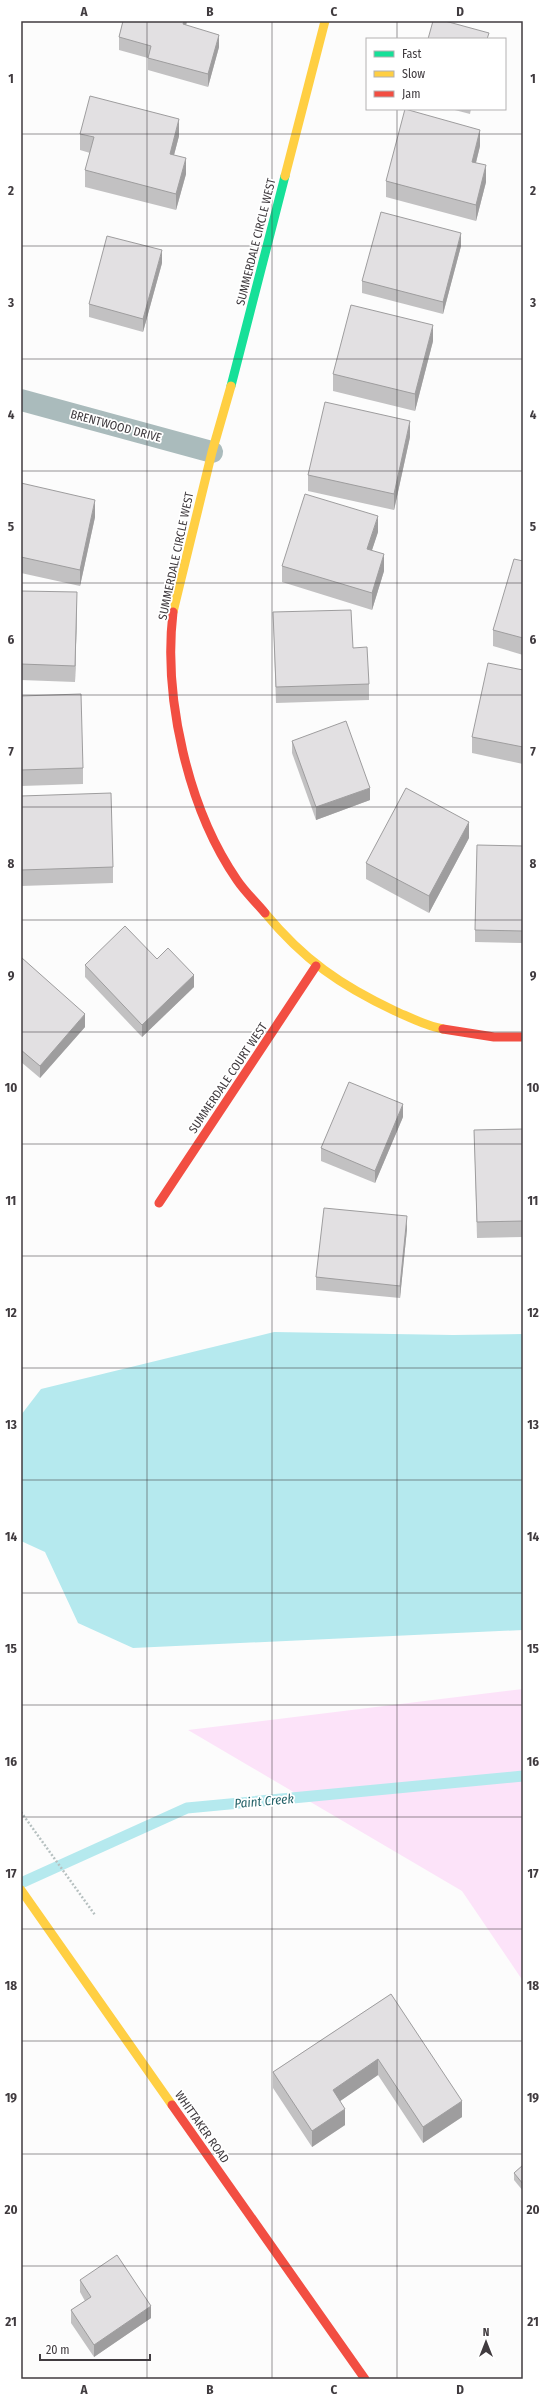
<svg xmlns="http://www.w3.org/2000/svg" width="544" height="2400" viewBox="0 0 544 2400" font-family="'Fira Sans Condensed',sans-serif">
<rect width="100%" height="100%" fill="#fcfcfc"/>
<path fill="#fce3f9" d="M523 1689V1981L462 1891 188 1730Z"/>
<path fill="#b5e9ee" d="M274 1332 453 1335 523 1334V1630L133 1648 78 1623 45 1552 21 1541V1415L41 1389Z"/>
<g fill="none" stroke-linecap="round" stroke-linejoin="round">
<path stroke="#b5e9ee" stroke-width="11" d="M21 1883 187 1808 523 1776"/>
<path stroke="#b6c0c0" stroke-width="2.5" stroke-dasharray="2 2" stroke-linecap="butt" d="M21 1812 95 1915"/>
<path stroke="#aabbbc" stroke-width="22" d="M21 400 212 452"/>
<path stroke="#16e098" stroke-width="9" d="M231 386 285 176"/>
<g stroke="#ffcf43" stroke-width="9">
<path d="M285 176 325 21"/>
<path d="M173 612 212 452 231 386"/>
<path d="M265 913C304 960 340 985 395 1011 411 1018 426 1026 443 1029"/>
<path d="M21 1890 172 2105"/>
</g>
<g stroke="#f24e42" stroke-width="9">
<path d="M173 612C163 698 188 809 237 880 245 892 256 902 265 913"/>
<path d="M443 1029 494 1037H523"/>
<path d="M159 1203 316 966"/>
<path d="M172 2105 365 2379"/>
</g>
</g>
<g fill="#c2c1c2">
<path d="M123 21H187L186 25 219 47 208 87 148 70V58L119 50V37Z"/>
<path d="M451 109H471L470 114Z"/>
<path d="M80 134 179 136 174 155 186 174 176 210 85 187V170L90 153 80 150Z"/>
<path d="M480 146 476 163 486 182 476 221 386 197V181Z"/>
<path d="M461 246 443 314 362 293V281Z"/>
<path d="M162 263 143 332 89 317V304Z"/>
<path d="M433 341 415 411 333 391V374Z"/>
<path d="M410 437 394 510 308 491V475Z"/>
<path d="M21 483 95 517 80 586 21 573Z"/>
<path d="M378 532 372 550 384 571 372 610 282 582V566Z"/>
<path d="M523 561V655L493 646V630Z"/>
<path d="M21 591 77 608 75 682 21 680Z"/>
<path d="M273 612 353 648 369 684V700L276 703Z"/>
<path d="M523 670V764L472 753V737Z"/>
<path d="M21 696 83 768V784L21 786Z"/>
<path d="M292 741 370 800 316 820 292 753Z"/>
<path d="M21 796 113 867V883L21 886Z"/>
<path d="M469 838 429 913 366 879V863Z"/>
<path d="M523 846V943L475 942V930Z"/>
<path d="M21 959 85 1027 40 1078 21 1062Z"/>
<path d="M157 959 194 987 142 1037 85 977V965Z"/>
<path d="M403 1117 375 1183 321 1161V1148Z"/>
<path d="M523 1129V1237L477 1238 474 1130Z"/>
<path d="M407 1229 400 1298 316 1290V1277Z"/>
<path d="M391 1994 462 2117 423 2143 378 2075 340 2101 345 2125 312 2147 273 2088V2072Z"/>
<path d="M523 2165V2191L514 2180V2173Z"/>
<path d="M80 2280 151 2318 94 2357 71 2323V2310L85 2301 80 2292Z"/>
</g>
<g fill="#9e9d9e">
<path d="M184 21H187L183 37V24Z"/>
<path d="M219 35V47L208 87V74Z"/>
<path d="M179 119V136L170 170V154Z"/>
<path d="M480 130V146L472 178V162Z"/>
<path d="M186 158V174L176 210V194Z"/>
<path d="M486 165V182L476 221V205Z"/>
<path d="M461 233V246L443 314V302Z"/>
<path d="M162 250V263L143 332V319Z"/>
<path d="M433 325V341L415 411V394Z"/>
<path d="M410 421V437L394 510V494Z"/>
<path d="M95 500V517L80 586V570Z"/>
<path d="M378 516V532L367 565V549Z"/>
<path d="M384 554V571L372 610V593Z"/>
<path d="M77 592V608L75 682V666Z"/>
<path d="M370 788V800L316 820V807Z"/>
<path d="M469 822V838L429 913V896Z"/>
<path d="M194 975V987L142 1037V1025Z"/>
<path d="M85 1014V1027L40 1078V1066Z"/>
<path d="M403 1104V1117L375 1183V1171Z"/>
<path d="M407 1216V1229L400 1298V1286Z"/>
<path d="M378 2059V2075L333 2106V2090Z"/>
<path d="M462 2101V2117L423 2143V2127Z"/>
<path d="M345 2109V2125L312 2147V2131Z"/>
<path d="M151 2306V2318L94 2357V2345Z"/>
</g>
<g fill="#e2e0e2" stroke="#9e9d9e">
<path d="M123 21H184L183 24 219 35 208 74 148 58 151 46 119 37Z"/>
<path d="M433 21H445L489 33 487 39H428Z"/>
<path d="M90 96 179 119 170 154 186 158 176 194 85 170 94 137 80 134Z"/>
<path d="M405 109 480 130 472 162 486 165 476 205 386 181Z"/>
<path d="M381 212 461 233 443 302 362 281Z"/>
<path d="M107 236 162 250 143 319 89 304Z"/>
<path d="M351 305 433 325 415 394 333 374Z"/>
<path d="M325 402 410 421 394 494 308 475Z"/>
<path d="M21 483 95 500 80 570 21 557Z"/>
<path d="M305 494 378 516 367 549 384 554 372 593 282 566Z"/>
<path d="M514 559 523 561V638L493 630Z"/>
<path d="M21 591 77 592 75 666 21 664Z"/>
<path d="M351 610 353 648 367 647 369 684 276 687 273 612Z"/>
<path d="M488 663 523 670V747L472 737Z"/>
<path d="M81 694 83 768 21 770V696Z"/>
<path d="M346 721 370 788 316 807 292 741Z"/>
<path d="M406 788 469 822 429 896 366 863Z"/>
<path d="M111 793 113 867 21 870V796Z"/>
<path d="M477 845 523 846V931L475 930Z"/>
<path d="M125 926 157 959 168 948 194 975 142 1025 85 965Z"/>
<path d="M22 958 85 1014 40 1066 21 1050V959Z"/>
<path d="M349 1082 403 1104 375 1171 321 1148Z"/>
<path d="M523 1129V1221L477 1222 474 1130Z"/>
<path d="M324 1208 407 1216 400 1286 316 1277Z"/>
<path d="M391 1994 462 2101 423 2127 378 2059 333 2090 345 2109 312 2131 273 2072Z"/>
<path d="M523 2165V2184L514 2173Z"/>
<path d="M117 2255 151 2306 94 2345 71 2310 91 2297 80 2280Z"/>
</g>
<path fill="none" stroke="#403b3f" stroke-width="1" stroke-opacity="0.55" d="M147 21V2379M272 21V2379M397 21V39M397 109V2379M21 134H523M21 246H523M21 359H523M21 471H523M21 583H523M21 695H523M21 807H523M21 920H523M21 1032H523M21 1144H523M21 1256H523M21 1368H523M21 1480H523M21 1593H523M21 1705H523M21 1817H523M21 1929H523M21 2041H523M21 2154H523M21 2266H523"/>
<g text-anchor="middle" dominant-baseline="central" stroke-width="3.5" stroke-linejoin="round" paint-order="stroke">
<g font-size="12" fill="#403b3f" stroke="#fff">
<text transform="translate(256 242) rotate(-76)">SUMMERDALE CIRCLE WEST</text>
<text transform="translate(116 426) rotate(15)">BRENTWOOD DRIVE</text>
<text transform="translate(176 556) rotate(-78)">SUMMERDALE CIRCLE WEST</text>
<text transform="translate(228 1078) rotate(-56)">SUMMERDALE COURT WEST</text>
<text transform="translate(202 2127) rotate(55)">WHITTAKER ROAD</text>
</g>
<g font-size="13" font-style="italic" fill="#236167" stroke="#fff">
<text transform="translate(264 1801) rotate(-5)">Paint Creek</text>
</g>
</g>
<rect width="544" height="2400" fill="none" stroke="#ffffff" stroke-width="44"/>
<rect x="366" y="38" width="140" height="72" fill="#ffffff" stroke="#b3b1b2"/>
<rect x="374" y="51" width="20" height="6" fill="#16e098" stroke="#b3b1b2"/>
<text x="402" y="58" font-size="12" fill="#403b3f">Fast</text>
<rect x="374" y="71" width="20" height="6" fill="#ffcf43" stroke="#b3b1b2"/>
<text x="402" y="78" font-size="12" fill="#403b3f">Slow</text>
<rect x="374" y="91" width="20" height="6" fill="#f24e42" stroke="#b3b1b2"/>
<text x="402" y="98" font-size="12" fill="#403b3f">Jam</text>
<g transform="translate(486 2342)" stroke="#ffffff" stroke-width="3" paint-order="stroke">
<path d="M0-3L7 15L0 10L-7 15Z" fill="#403b3f"/>
<text y="-6" font-size="11" font-weight="bold" text-anchor="middle" fill="#403b3f">N</text>
</g>
<path d="M40 2354v6h110v-6" fill="none" stroke="#403b3f" stroke-width="2"/>
<text x="46" y="2354" font-size="12" fill="#403b3f" stroke="#ffffff" stroke-width="3" paint-order="stroke">20 m</text>
<rect x="22" y="22" width="500" height="2356" fill="none" stroke="#403b3f" stroke-width="1.5"/>
<g font-size="13" text-anchor="middle" font-weight="bold" fill="#403b3f">
<text x="84" y="16">A</text>
<text x="210" y="16">B</text>
<text x="334" y="16">C</text>
<text x="460" y="16">D</text>
<text x="11" y="83">1</text>
<text x="533" y="83">1</text>
<text x="11" y="195">2</text>
<text x="533" y="195">2</text>
<text x="11" y="307">3</text>
<text x="533" y="307">3</text>
<text x="11" y="419">4</text>
<text x="533" y="419">4</text>
<text x="11" y="531">5</text>
<text x="533" y="531">5</text>
<text x="11" y="644">6</text>
<text x="533" y="644">6</text>
<text x="11" y="756">7</text>
<text x="533" y="756">7</text>
<text x="11" y="868">8</text>
<text x="533" y="868">8</text>
<text x="11" y="980">9</text>
<text x="533" y="980">9</text>
<text x="11" y="1092">10</text>
<text x="533" y="1092">10</text>
<text x="11" y="1205">11</text>
<text x="533" y="1205">11</text>
<text x="11" y="1317">12</text>
<text x="533" y="1317">12</text>
<text x="11" y="1429">13</text>
<text x="533" y="1429">13</text>
<text x="11" y="1541">14</text>
<text x="533" y="1541">14</text>
<text x="11" y="1653">15</text>
<text x="533" y="1653">15</text>
<text x="11" y="1766">16</text>
<text x="533" y="1766">16</text>
<text x="11" y="1878">17</text>
<text x="533" y="1878">17</text>
<text x="11" y="1990">18</text>
<text x="533" y="1990">18</text>
<text x="11" y="2102">19</text>
<text x="533" y="2102">19</text>
<text x="11" y="2214">20</text>
<text x="533" y="2214">20</text>
<text x="11" y="2326">21</text>
<text x="533" y="2326">21</text>
<text x="84" y="2394">A</text>
<text x="210" y="2394">B</text>
<text x="334" y="2394">C</text>
<text x="460" y="2394">D</text>
</g>
</svg>
